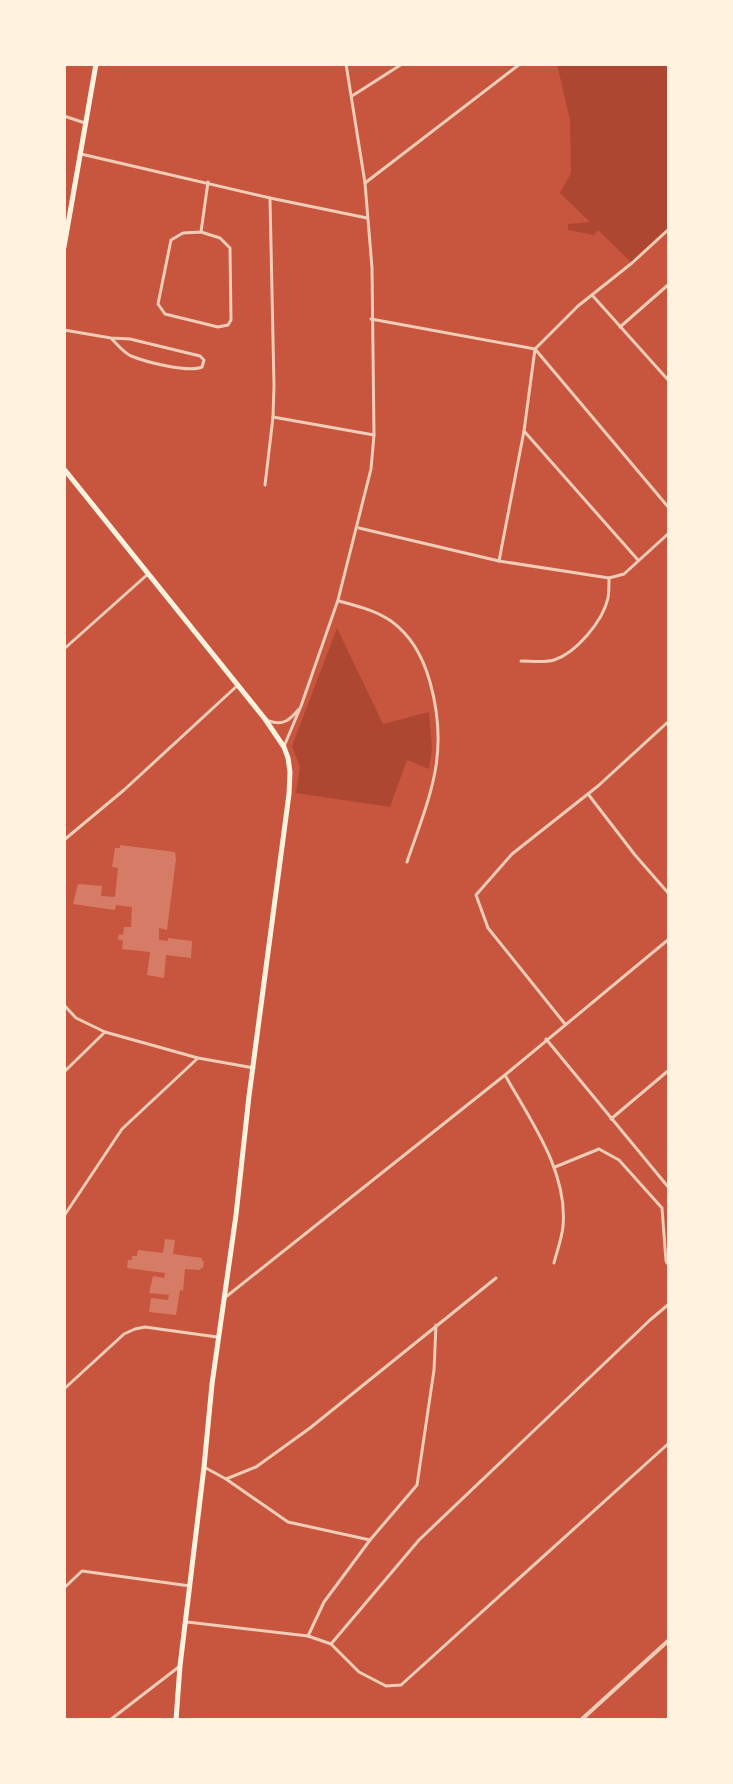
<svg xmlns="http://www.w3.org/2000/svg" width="733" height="1784" viewBox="0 0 733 1784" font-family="'Libre Baskerville',serif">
<rect width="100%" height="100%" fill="#c8553d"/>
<g fill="#ae4732">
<path d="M557 64H669V226L632 263 598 230 594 235 568 230V224L590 222 560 193 571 173 570 120Z"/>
<path d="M337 628 383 724 429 712 432 749 429 769 407 760 390 807 296 793 300 767 292 746Z"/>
</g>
<g fill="#d67c66">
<path d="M120 845 175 852 176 859 167 930 159 928V940L168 941V938L192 941 191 958 166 955 164 978 147 975 150 952 122 949 123 941 118 939 119 934 123 935 124 927H131L132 907 116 905 115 910 73 904 78 884 102 886 101 896 115 897 118 868 112 867 115 848H120Z"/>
<path d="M165 1239 175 1240 173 1254 202 1258V1261H204L203 1268H201L200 1270 185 1269 183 1291 180 1290 176 1315 149 1312 151 1298 168 1300 169 1295 149 1293 153 1276 164 1278 165 1273 127 1268 128 1260H132V1256H137L138 1250 163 1253Z"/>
</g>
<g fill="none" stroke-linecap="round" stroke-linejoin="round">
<g stroke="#f1ccb7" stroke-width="3">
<path d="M352 96 402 64"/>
<path d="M64 116 85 123"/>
<path d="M81 154 270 198 367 218"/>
<path d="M365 183 520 64"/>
<path d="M201 232 183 233 171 240 158 304 165 314 218 327 228 325 231 320 230 248 220 238 201 232 208 182"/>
<path d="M592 295 669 381"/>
<path d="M371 319 535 349 669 508"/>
<path d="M620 327 669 284"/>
<path d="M64 330 111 338 130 339 200 356 204 360 202 367C188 373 146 362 131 356 123 352 117 344 111 338"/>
<path d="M273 417 374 435"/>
<path d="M524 431 638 560"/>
<path d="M265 485 273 417 274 386 270 198"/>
<path d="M359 528 499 561 609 578 624 574 669 533"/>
<path d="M499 561 524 431 535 349 578 306 632 263 669 229"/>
<path d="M339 601C357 606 375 610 391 621 412 636 423 657 430 682 450 754 430 795 407 862"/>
<path d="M64 649 148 574"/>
<path d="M521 661C531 661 544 663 554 660 576 653 603 621 608 598 609 592 609 585 609 578"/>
<path d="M269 721C283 726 290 720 299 709"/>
<path d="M285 744 301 706 338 600 371 469 374 435 372 268 365 183 346 64"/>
<path d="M588 794 635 855 669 894"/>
<path d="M64 840 124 790 238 685"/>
<path d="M64 1005 76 1018 105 1032 198 1058 254 1068"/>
<path d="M565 1024 488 928 476 895 512 854 598 786 669 721"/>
<path d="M546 1039 669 1188"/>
<path d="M64 1072 105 1032"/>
<path d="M505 1075C530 1120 568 1171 563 1226 562 1238 557 1251 554 1263"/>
<path d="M611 1119 669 1070"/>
<path d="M555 1167 599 1149 619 1160 662 1208 666 1261 669 1266"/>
<path d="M64 1216 122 1129 198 1058"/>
<path d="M227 1296 505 1075 669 939"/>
<path d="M64 1389 124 1334 135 1329 145 1327 217 1337"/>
<path d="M204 1467 226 1479 256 1467 310 1428 496 1278"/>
<path d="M226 1479 288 1522 370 1540"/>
<path d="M64 1588 82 1571 190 1586"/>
<path d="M187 1622 308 1636 331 1644 359 1672 386 1686 401 1685 669 1443"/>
<path d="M308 1636 324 1602 370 1540 417 1485 434 1370 436 1325"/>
<path d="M331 1644 419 1540 650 1320 669 1304"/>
<path d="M110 1720 180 1666"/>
</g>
<path stroke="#f1ccb7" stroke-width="4" d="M581 1720 669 1640"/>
<g stroke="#fff3e0" stroke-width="5">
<path d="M64 247 96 64"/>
<path d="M64 469 265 719 284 747 288 758 290 772 289 794 249 1096 236 1215 212 1384 204 1467 180 1666 176 1720"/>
</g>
</g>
<rect width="733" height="1784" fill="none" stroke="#fff3e0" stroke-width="132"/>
</svg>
